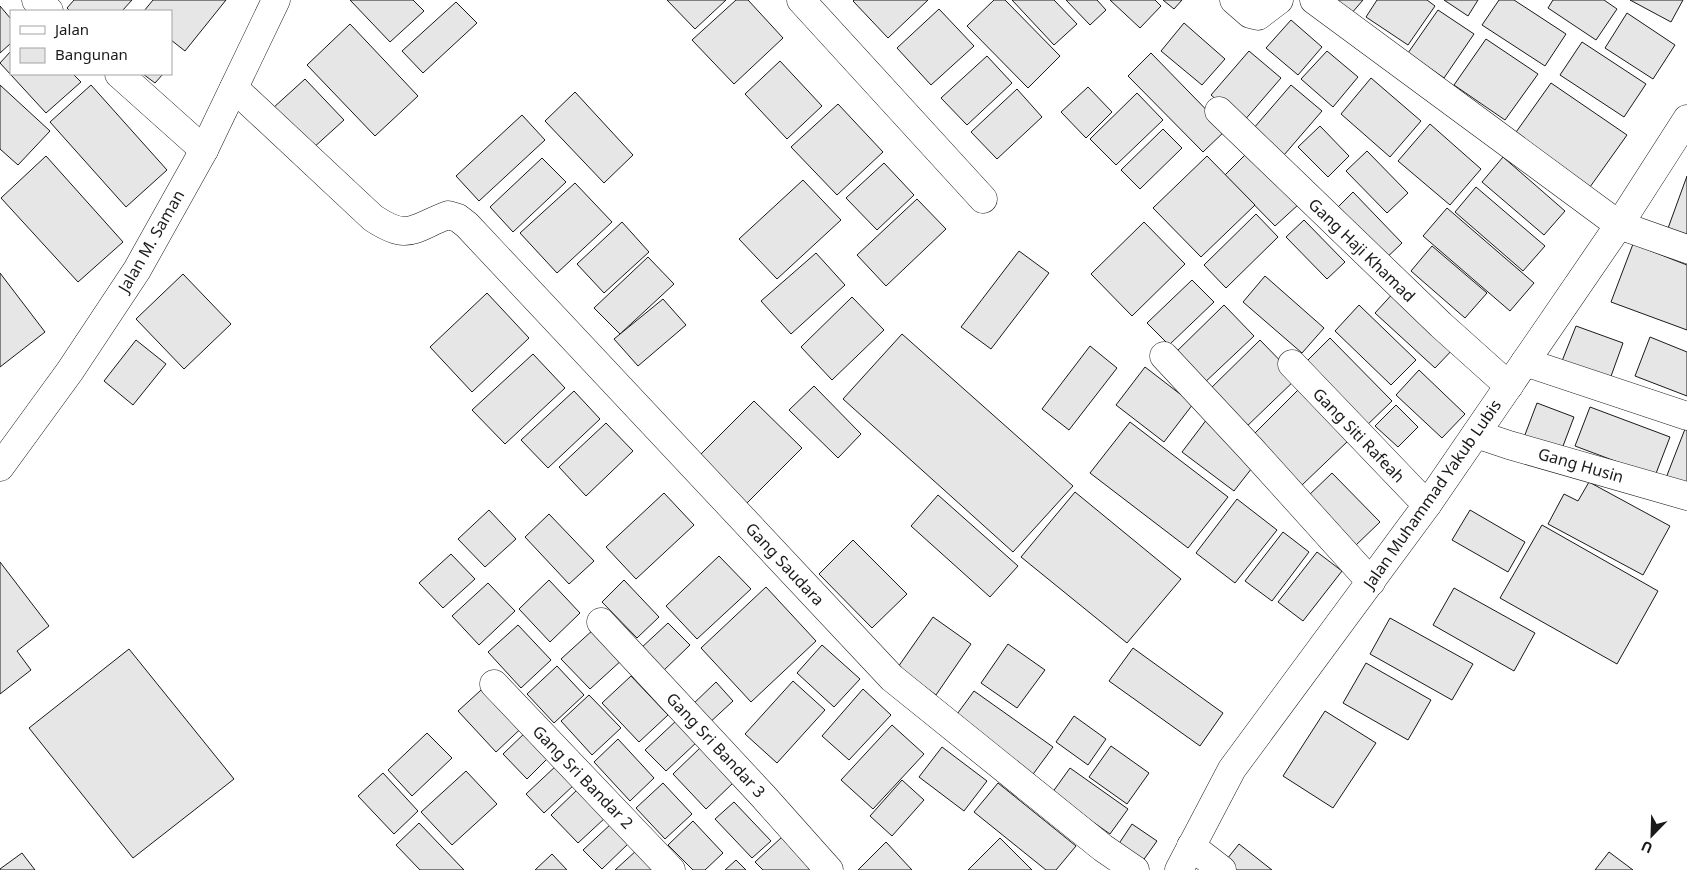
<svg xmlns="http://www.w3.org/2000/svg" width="1687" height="870" viewBox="0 0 1687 870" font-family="'Noto Sans',sans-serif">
<rect width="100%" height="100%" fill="#fff"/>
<g fill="#e6e6e6" stroke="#1a1a1a">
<path d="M74 0H132L122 11H70L67 8Z"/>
<path d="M153 0H226L185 51 171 40V11H144Z"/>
<path d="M350 0H413L424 11 390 42Z"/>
<path d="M667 0H726L695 29Z"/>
<path d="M736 0H748L783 38 734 84 692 40Z"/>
<path d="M854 0H928L888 38 853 1Z"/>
<path d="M994 0H1005L1060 56 1028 88 967 26Z"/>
<path d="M1012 0H1054L1077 24 1054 45Z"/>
<path d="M1066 0H1097L1106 10 1090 25Z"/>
<path d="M1110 0H1155L1161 6 1140 28Z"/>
<path d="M1163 0H1182L1174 9Z"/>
<path d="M1334 0H1363L1351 14Z"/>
<path d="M1377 0H1427L1435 6 1408 45 1366 17Z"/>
<path d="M1444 0H1478L1468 16Z"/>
<path d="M1499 0H1514L1566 34 1545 66 1482 25Z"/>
<path d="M1553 0H1604L1617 9 1596 40 1548 8Z"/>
<path d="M1630 0H1683L1671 22Z"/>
<path d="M456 2 477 23 423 73 402 51Z"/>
<path d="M0 6 11 19V43L0 53Z"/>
<path d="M939 9 974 46 931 85 897 48Z"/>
<path d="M1438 10 1474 34 1444 78 1408 53Z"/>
<path d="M1627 13 1675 45 1653 79 1605 48Z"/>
<path d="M1291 20 1322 47 1298 75 1266 48Z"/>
<path d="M1184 23 1225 59 1202 85 1161 51Z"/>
<path d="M350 24 418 96 375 136 307 65Z"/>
<path d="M1486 39 1538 74 1505 120 1454 85Z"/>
<path d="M1582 42 1646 84 1624 117 1560 75Z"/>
<path d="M11 51V74H73L81 82 46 113 0 63Z"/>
<path d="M1249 51 1281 78 1243 122 1211 95Z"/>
<path d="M1327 51 1358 77 1333 107 1301 79Z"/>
<path d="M1151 53 1226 130 1203 152 1128 76Z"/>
<path d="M987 56 1012 83 967 125 941 98Z"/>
<path d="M780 61 822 106 787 139 745 94Z"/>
<path d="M143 74H163L155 83Z"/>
<path d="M1371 78 1421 121 1390 157 1341 114Z"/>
<path d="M305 79 344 120 312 149 273 108Z"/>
<path d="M1551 83 1627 135 1590 187 1514 135Z"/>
<path d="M0 85 50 131 18 165 0 149Z"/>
<path d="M91 85 167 170 126 207 50 122Z"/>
<path d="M1291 85 1322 111 1284 155 1253 129Z"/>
<path d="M1088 87 1112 112 1086 138 1061 112Z"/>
<path d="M1017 89 1042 117 997 159 971 132Z"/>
<path d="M575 92 633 155 604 183 545 121Z"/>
<path d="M1137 93 1163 120 1116 165 1090 139Z"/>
<path d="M838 104 883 152 837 195 791 147Z"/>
<path d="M522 115 545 140 479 201 456 176Z"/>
<path d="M1430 124 1481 169 1450 205 1398 161Z"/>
<path d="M1320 126 1349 156 1328 177 1298 147Z"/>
<path d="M1163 129 1182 148 1140 189 1121 170Z"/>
<path d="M1367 151 1408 193 1387 213 1346 171Z"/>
<path d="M1248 152 1299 204 1275 226 1225 175Z"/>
<path d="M46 156 123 242 78 282 1 198Z"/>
<path d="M1207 156 1255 205 1201 257 1153 208Z"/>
<path d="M1503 157 1565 211 1544 235 1482 182Z"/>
<path d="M542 158 566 182 513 232 490 207Z"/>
<path d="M884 163 914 195 877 230 846 198Z"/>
<path d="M1687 176V238L1667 231Z"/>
<path d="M803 180 841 220 777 279 739 239Z"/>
<path d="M575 183 612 222 557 273 520 233Z"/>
<path d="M1476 187 1545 246 1523 271 1455 212Z"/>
<path d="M1353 192 1402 243 1380 264 1331 214Z"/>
<path d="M917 199 946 229 886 286 857 255Z"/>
<path d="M1447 208 1534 283 1510 311 1423 236Z"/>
<path d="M1256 214 1278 237 1226 288 1204 265Z"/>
<path d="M1304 220 1345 262 1327 279 1286 237Z"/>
<path d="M622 222 649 252 604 293 577 264Z"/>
<path d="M1144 222 1185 264 1132 316 1091 274Z"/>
<path d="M1633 244 1687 265V330L1611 302Z"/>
<path d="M1432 246 1487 293 1465 318 1411 271Z"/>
<path d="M1019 251 1049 273 991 349 961 327Z"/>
<path d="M816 253 845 285 791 334 761 301Z"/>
<path d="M648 257 674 284 620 334 594 308Z"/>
<path d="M0 273 45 332 0 367Z"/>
<path d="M183 274 231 324 184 369 136 319Z"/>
<path d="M1265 276 1324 328 1302 353 1243 302Z"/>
<path d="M1192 280 1214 302 1169 345 1147 323Z"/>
<path d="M1396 290 1456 346 1435 368 1375 313Z"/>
<path d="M487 293 529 338 472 392 430 347Z"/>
<path d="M852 297 884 330 832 380 801 347Z"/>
<path d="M663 299 686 325 638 366 614 339Z"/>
<path d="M1224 305 1254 336 1201 386 1172 356Z"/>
<path d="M1359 305 1416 360 1391 385 1335 331Z"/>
<path d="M1576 326 1623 343 1610 379 1562 361Z"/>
<path d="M902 334 1073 486 1013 552 843 399Z"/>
<path d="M1650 337 1687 352V396L1635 376Z"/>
<path d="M1330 338 1392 401 1364 428 1303 365Z"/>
<path d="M136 340 166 364 133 405 104 381Z"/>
<path d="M1260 340 1297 378 1244 429 1207 392Z"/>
<path d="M1090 346 1117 368 1069 430 1042 409Z"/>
<path d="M533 354 565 388 505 444 472 410Z"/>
<path d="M1145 367 1193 404 1164 442 1116 405Z"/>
<path d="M1419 370 1465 414 1442 438 1396 395Z"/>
<path d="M814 386 861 434 838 458 789 410Z"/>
<path d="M1299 389 1349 440 1301 486 1252 436Z"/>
<path d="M574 391 600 419 548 468 521 440Z"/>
<path d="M754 401 802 448 746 504 699 456Z"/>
<path d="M1537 403 1574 417 1560 454 1523 440Z"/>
<path d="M1396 405 1418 427 1398 447 1375 426Z"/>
<path d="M1590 407 1670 437 1655 476 1575 446Z"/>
<path d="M1207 419 1259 459 1234 491 1182 452Z"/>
<path d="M1130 422 1228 497 1188 548 1090 473Z"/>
<path d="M606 423 633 451 586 496 559 467Z"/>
<path d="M1685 429 1687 430V486L1666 478Z"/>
<path d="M1332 473 1380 522 1355 546 1307 497Z"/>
<path d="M1589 482 1670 526 1643 575 1548 524 1564 494 1578 501Z"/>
<path d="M1075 492 1181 579 1127 643 1021 557Z"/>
<path d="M664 493 694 525 636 579 606 547Z"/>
<path d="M938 495 1018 566 990 597 911 526Z"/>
<path d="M1237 499 1277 530 1235 583 1196 553Z"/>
<path d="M489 510 516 539 485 567 458 539Z"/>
<path d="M1470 510 1525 542 1508 572 1452 540Z"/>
<path d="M549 514 594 561 569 584 525 537Z"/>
<path d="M1542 525 1658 591 1617 664 1500 598Z"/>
<path d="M1283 532 1309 552 1272 601 1245 581Z"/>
<path d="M853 540 907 594 872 628 819 574Z"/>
<path d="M1317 552 1342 571 1303 621 1278 602Z"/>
<path d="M451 554 475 579 443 608 419 583Z"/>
<path d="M719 556 751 589 697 639 666 606Z"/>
<path d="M0 562 49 626 17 651 31 670 0 694Z"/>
<path d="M549 580 580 613 550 642 519 609Z"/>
<path d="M624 580 659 617 637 638 602 602Z"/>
<path d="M488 583 515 611 479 645 452 616Z"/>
<path d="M766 587 816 641 751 702 701 648Z"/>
<path d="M1454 588 1535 633 1514 671 1433 625Z"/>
<path d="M933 617 971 644 936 695 898 667Z"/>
<path d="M1390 618 1473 664 1452 700 1370 654Z"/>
<path d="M668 623 690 645 662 672 640 649Z"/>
<path d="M518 625 551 660 521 688 488 652Z"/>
<path d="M594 629 623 659 590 689 561 659Z"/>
<path d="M1008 644 1045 670 1017 708 981 683Z"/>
<path d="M822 645 860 679 834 707 797 673Z"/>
<path d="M1133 648 1223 713 1200 746 1109 681Z"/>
<path d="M129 649 234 779 133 858 29 728Z"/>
<path d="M1366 663 1431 700 1408 740 1343 703Z"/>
<path d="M557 666 584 695 554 723 527 694Z"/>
<path d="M631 676 668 715 639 742 602 703Z"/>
<path d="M491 681 529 721 496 752 458 711Z"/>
<path d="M793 681 825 710 777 763 745 734Z"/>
<path d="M716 682 733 701 707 725 690 707Z"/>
<path d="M863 689 891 715 849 760 822 736Z"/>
<path d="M974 691 1053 747 1031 777 952 721Z"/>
<path d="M589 695 621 728 592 755 561 721Z"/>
<path d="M1325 711 1376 743 1333 808 1283 776Z"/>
<path d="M1074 716 1106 739 1088 765 1056 742Z"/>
<path d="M677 720 698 741 666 771 645 750Z"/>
<path d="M892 725 924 754 873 809 841 780Z"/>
<path d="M528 730 551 755 527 779 503 754Z"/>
<path d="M427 733 452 758 412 796 388 770Z"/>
<path d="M618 739 654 778 630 801 594 762Z"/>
<path d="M1111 746 1149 773 1127 804 1089 777Z"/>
<path d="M701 747 734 782 706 809 673 774Z"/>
<path d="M942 747 987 781 964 811 919 777Z"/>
<path d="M557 765 575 784 544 813 526 794Z"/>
<path d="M1070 768 1128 809 1110 834 1052 793Z"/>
<path d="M466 771 497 804 452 845 421 812Z"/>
<path d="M383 773 418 811 394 834 358 796Z"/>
<path d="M902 780 924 800 892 836 870 816Z"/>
<path d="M663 783 692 814 665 839 636 808Z"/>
<path d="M998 783 1076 846 1056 870H1046L974 812Z"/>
<path d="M578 789 605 818 578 843 551 815Z"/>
<path d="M734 802 771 841 752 858 715 819Z"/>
<path d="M693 821 723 853 705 870H693L668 845Z"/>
<path d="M419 823 464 870H420L396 845Z"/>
<path d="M611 824 629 843 602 869 583 850Z"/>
<path d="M1132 824 1157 841 1142 862 1118 845Z"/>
<path d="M782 837 813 870H763L755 862Z"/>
<path d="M1000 838 1032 870H968Z"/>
<path d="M886 842 912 870H858Z"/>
<path d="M1239 844 1272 870H1231L1223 864Z"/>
<path d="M637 850 654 870H615Z"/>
<path d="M1609 852 1633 870H1595Z"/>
<path d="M22 853 35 870H0V869Z"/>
<path d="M552 854 567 870H535Z"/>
<path d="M736 860 746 870H725Z"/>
</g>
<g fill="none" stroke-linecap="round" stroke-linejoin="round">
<defs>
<g id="street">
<path d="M36 0 49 11"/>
<path d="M801 0 983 199"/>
<path d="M1234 0 1250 14 1258 16 1279 0"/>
<path d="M1314 0 1619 225 1687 249"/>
<path d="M119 74 204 150"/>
<path d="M234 88 373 218C409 242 413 228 448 215L458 218 467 225 892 678 1103 848 1135 870"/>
<path d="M1219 111 1441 325 1509 386"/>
<path d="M1164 356 1250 448 1371 582"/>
<path d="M1525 362 1687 416"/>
<path d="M1292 364 1427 505"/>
<path d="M1476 434 1509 445 1687 496"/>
<path d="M601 622 763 796 829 870"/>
<path d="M494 684 671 870"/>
<path d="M1191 846 1222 870"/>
</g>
<g id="secondary">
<path d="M0 467 70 371 137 270 204 150 276 0"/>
<path d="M1179 870 1232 769 1427 505 1619 225 1687 119"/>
</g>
</defs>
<use href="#street" stroke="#1a1a1a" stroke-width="29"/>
<use href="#secondary" stroke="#1a1a1a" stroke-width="29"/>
<use href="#street" stroke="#fff" stroke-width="28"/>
<use href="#secondary" stroke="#fff" stroke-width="28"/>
</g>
<g text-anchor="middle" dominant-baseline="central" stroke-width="4" stroke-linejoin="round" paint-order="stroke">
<g font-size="16" fill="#1a1a1a" stroke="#fff">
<text transform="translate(151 241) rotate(-60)">Jalan M. Saman</text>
<text transform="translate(1362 250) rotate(44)">Gang Haji Khamad</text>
<text transform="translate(1359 435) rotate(46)">Gang Siti Rafeah</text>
<text transform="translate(1581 465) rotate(16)">Gang Husin</text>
<text transform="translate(1432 494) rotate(-55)">Jalan Muhammad Yakub Lubis</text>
<text transform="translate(785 564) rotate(47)">Gang Saudara</text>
<text transform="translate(716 745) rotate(47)">Gang Sri Bandar 3</text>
<text transform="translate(583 777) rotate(46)">Gang Sri Bandar 2</text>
</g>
</g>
<rect x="10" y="10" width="162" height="65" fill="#ffffff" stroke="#a3a3a3"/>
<rect x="20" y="26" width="25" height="8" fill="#ffffff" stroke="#a3a3a3"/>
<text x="55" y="35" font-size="15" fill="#1a1a1a">Jalan</text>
<rect x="20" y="48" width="25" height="15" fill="#e6e6e6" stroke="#a3a3a3"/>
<text x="55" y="60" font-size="15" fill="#1a1a1a">Bangunan</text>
<g transform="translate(1652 835) rotate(203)" stroke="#ffffff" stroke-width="4" paint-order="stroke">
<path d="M0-4L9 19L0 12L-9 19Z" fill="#1a1a1a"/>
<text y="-8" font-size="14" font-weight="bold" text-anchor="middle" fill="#1a1a1a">U</text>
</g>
</svg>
